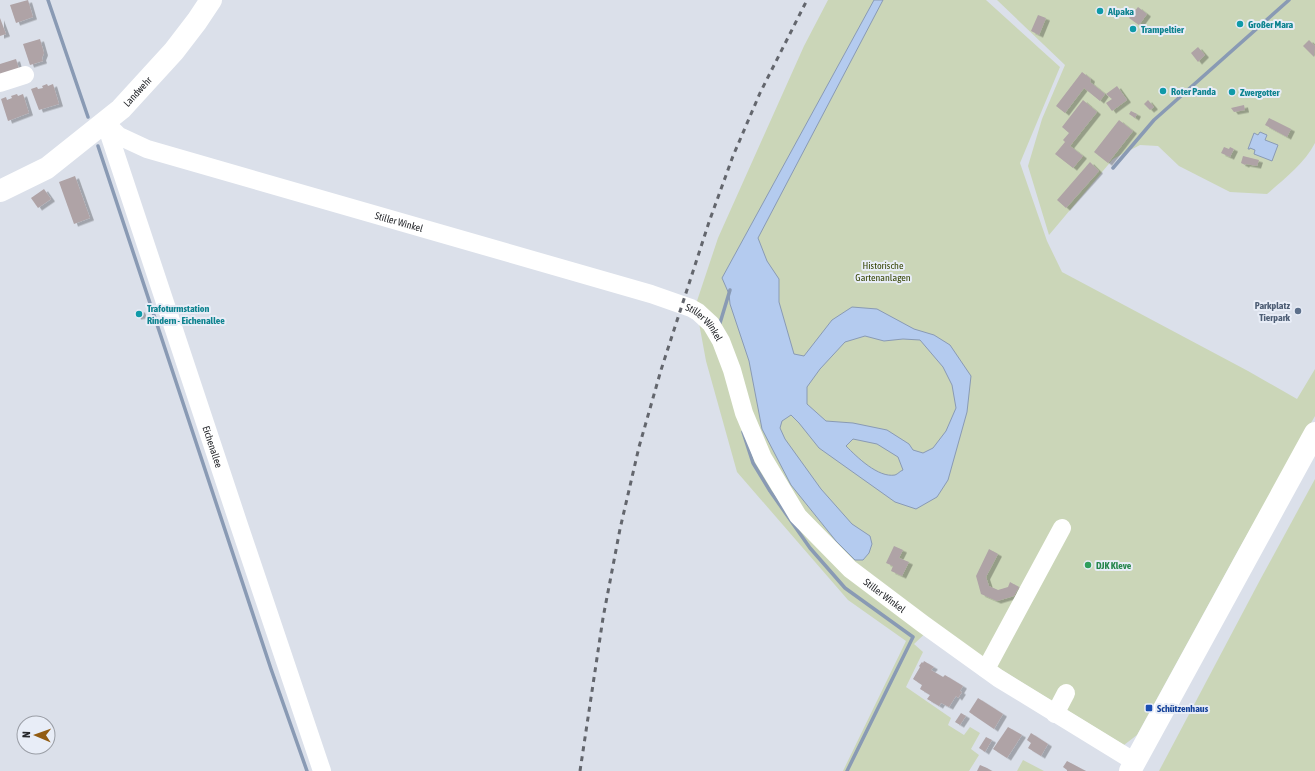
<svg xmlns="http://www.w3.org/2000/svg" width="1315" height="771" viewBox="0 0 1315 771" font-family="'Asap Condensed',sans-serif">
<defs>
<filter id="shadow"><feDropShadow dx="4" dy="2.5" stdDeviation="0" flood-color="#0004"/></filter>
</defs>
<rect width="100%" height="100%" fill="#dbe0ea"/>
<g fill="#cbd6b8">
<path d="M828 0H986L1060 67 1020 163 1047 241 1062 272 1248 371 1297 399 1315 369V416L1240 547 1137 735 1124 745 932 627 914 644 923 652 906 687 951 718 948 725 964 735 970 727 980 733 971 749 979 755 969 771H843L906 641 848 600 737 472 706 361 699 323 693 313 718 238 804 46Z"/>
<path d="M997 0H1315V143C1304 164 1284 179 1267 194L1230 192 1179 166 1158 146 1140 145 1113 159 1049 235 1028 166 1042 119 1065 65Z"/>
<path d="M1315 479V771H1159L1260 580Z"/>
<path d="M1023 760 1044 771H1017Z"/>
</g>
<g fill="#b4cbef" stroke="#899ab4" fill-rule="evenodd">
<path d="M874 0H883L758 238 767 261 779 279V302L794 354 804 356 832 320 852 307 877 309 914 329 934 335 950 345 971 376 967 412 948 480 937 497 916 509 895 502 819 448 799 423 791 415 782 421 780 428 785 439 821 489 852 524 870 536 872 544 869 553 863 560H855L836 541 791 485 762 429 749 361 730 304 729 294 722 278ZM865 336 884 341 903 339 920 340 943 367 952 385 956 408 946 431 933 448 923 453 913 450 909 444 887 430 853 423 826 421 807 404V387L820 369 845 342ZM853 439 877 444 898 457 903 470C900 471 898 474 895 475 878 478 857 457 846 446Z"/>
<path d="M1260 132 1267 135 1265 140 1278 145 1272 161 1254 154 1255 150 1250 148V149H1248L1254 133 1258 135Z"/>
</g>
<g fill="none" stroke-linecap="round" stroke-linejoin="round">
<g stroke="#899ab4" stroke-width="3.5">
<path d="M48 0 88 117"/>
<path d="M98 146 271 669 307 771"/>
<path d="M1113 168 1154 120 1289 0"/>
<path d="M720 323 730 290"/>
<path d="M743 432 753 463 770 491 810 548 845 588 913 637 847 771"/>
</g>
</g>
<g fill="#afa3a6" filter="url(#shadow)">
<path d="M28 0 33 17 16 23 10 5Z"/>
<path d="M1138 7 1147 14 1139 25 1129 18Z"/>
<path d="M1038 15 1046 18 1039 35 1031 31Z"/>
<path d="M0 18 6 34 0 36Z"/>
<path d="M40 39 44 53 42 58 43 61 30 65 23 44Z"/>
<path d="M1309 40 1315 46 1314 57 1303 46Z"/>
<path d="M1198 47 1205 55 1198 62 1191 53Z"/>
<path d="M16 59 19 69 0 76V64Z"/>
<path d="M1082 72 1091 79 1090 82 1105 94 1100 101 1084 88 1065 113 1056 106Z"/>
<path d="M47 84 48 86 53 84 59 104 39 110 31 89 37 87 38 89 43 88 42 86Z"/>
<path d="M1117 86 1127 100 1112 111 1106 103 1112 99 1106 94Z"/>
<path d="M17 94 18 96 23 94 29 113 8 121 1 99 6 97 7 100 12 98 11 96Z"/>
<path d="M1083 100 1097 112 1070 146 1083 156 1073 168 1055 154 1065 142 1063 140 1069 133 1062 127Z"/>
<path d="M1148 100 1154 107 1150 110 1144 104Z"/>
<path d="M1244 105 1245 110 1234 112 1231 108Z"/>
<path d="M1131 111 1137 114 1135 118 1129 114Z"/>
<path d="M1269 118 1291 129 1287 137 1265 125Z"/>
<path d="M1119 120 1133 131 1108 163 1094 152Z"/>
<path d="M1224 147 1229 149 1230 147 1234 149 1230 157 1221 153Z"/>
<path d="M1243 156 1259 160 1257 166 1246 164 1245 165 1241 163Z"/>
<path d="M1090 162 1099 171 1066 208 1057 200Z"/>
<path d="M75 176 90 218 74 224 59 182Z"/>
<path d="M44 189 51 199 38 208 31 198Z"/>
<path d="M141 310 143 316 137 317 135 311Z"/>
<path d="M894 546 903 550 899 558 909 562 902 576 891 571 893 566 886 563Z"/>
<path d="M989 549 998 554 986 577 989 586 998 590 1008 587 1010 582 1019 587 1014 596 997 601 981 594 976 576Z"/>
<path d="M924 661 934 667 931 670 943 677 945 675 963 686 960 691 962 692 958 698 956 696 949 707 941 703 939 706 927 699 930 695 920 689 922 685 913 679 920 667 919 666 922 662 923 663Z"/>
<path d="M978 698 1003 714 994 729 969 712Z"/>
<path d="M961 713 966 716 960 725 955 722Z"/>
<path d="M1008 727 1022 735 1007 758 993 749Z"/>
<path d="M1031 733 1048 744 1041 756 1028 748 1031 743 1027 740Z"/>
<path d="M986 737 992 740 985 752 979 748Z"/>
<path d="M1067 761 1082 769 1086 771H1067V770L1063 767Z"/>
<path d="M980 765 987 768 992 771H977Z"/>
</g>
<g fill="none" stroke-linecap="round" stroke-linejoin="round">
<g stroke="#fff" stroke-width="18">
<path d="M0 83 25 75"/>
<path id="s1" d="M105 122 119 136 147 149 651 294 691 308 698 312 711 324 721 341 732 370 744 413 763 458 798 516 850 569 923 624 998 678 1135 762"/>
<path id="s2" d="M106 125 238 522 322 771"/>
<path d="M986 669 1062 528"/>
<path d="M1055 714 1066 693"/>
</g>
<g stroke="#fff" stroke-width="22">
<path id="s3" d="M0 191 47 168 121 109 174 51 197 21 211 0"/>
<path d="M1130 771 1315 433"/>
</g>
<path stroke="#63666d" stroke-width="3" stroke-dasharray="5 5" stroke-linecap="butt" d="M580 771 603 618 620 529 639 447 661 370 709 222 733 156 760 93 807 0"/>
</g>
<g fill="#0f9aa8" stroke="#e8edf7" stroke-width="1.5">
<circle cx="1100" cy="11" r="4"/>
<circle cx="1240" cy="24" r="4"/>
<circle cx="1133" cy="29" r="4"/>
<circle cx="1163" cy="91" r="4"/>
<circle cx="1232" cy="92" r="4"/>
<circle cx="139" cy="314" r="4"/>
</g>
<circle fill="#5c6f8a" stroke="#e8edf7" stroke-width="1.5" cx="1298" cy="311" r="4"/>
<circle fill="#2e9e5b" stroke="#e8edf7" stroke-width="1.5" cx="1088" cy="565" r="4"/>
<rect fill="#1a4fb4" stroke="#e8edf7" stroke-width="1.5" x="1145" y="704" width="8" height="8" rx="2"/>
<g text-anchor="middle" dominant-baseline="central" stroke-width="4" stroke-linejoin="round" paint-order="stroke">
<g font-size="10" font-weight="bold" fill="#0d838f" stroke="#e8edf7" text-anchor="start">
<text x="1108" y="11">Alpaka</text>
<text x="1248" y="24">Großer Mara</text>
<text x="1141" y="29">Trampeltier</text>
<text x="1171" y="91">Roter Panda</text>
<text x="1240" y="92">Zwergotter</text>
<text x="147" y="308">Trafoturmstation<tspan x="147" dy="12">Rindern - Eichenallee</tspan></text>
</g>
<g font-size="10" fill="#26282c" stroke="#e8edf7">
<text stroke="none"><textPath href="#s3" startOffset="171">Landwehr</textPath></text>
<text stroke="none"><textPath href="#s1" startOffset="313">Stiller Winkel</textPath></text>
<text stroke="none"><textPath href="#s1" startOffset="637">Stiller Winkel</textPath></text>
<text stroke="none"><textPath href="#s2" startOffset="339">Eichenallee</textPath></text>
<text stroke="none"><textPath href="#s1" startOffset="973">Stiller Winkel</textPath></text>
</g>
<g font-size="10" fill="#374605" stroke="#e8edf7">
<text x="883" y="265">Historische<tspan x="883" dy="12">Gartenanlagen</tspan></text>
</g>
<g font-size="10" font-weight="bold" fill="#4e5e75" stroke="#e8edf7" text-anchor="end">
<text x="1290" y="305">Parkplatz<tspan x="1290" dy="12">Tierpark</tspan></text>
</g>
<g font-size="10" font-weight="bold" fill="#27864d" stroke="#e8edf7" text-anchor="start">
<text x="1096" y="565">DJK Kleve</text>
</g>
<g font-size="10" font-weight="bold" fill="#164399" stroke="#e8edf7" text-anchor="start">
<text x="1157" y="708">Schützenhaus</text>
</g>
</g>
<g transform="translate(36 735) rotate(272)"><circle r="19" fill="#e8edf7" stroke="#9a9ea6"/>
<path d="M0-3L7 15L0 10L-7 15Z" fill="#925c12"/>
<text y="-6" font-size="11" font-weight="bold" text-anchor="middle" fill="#26282c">N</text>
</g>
</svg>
